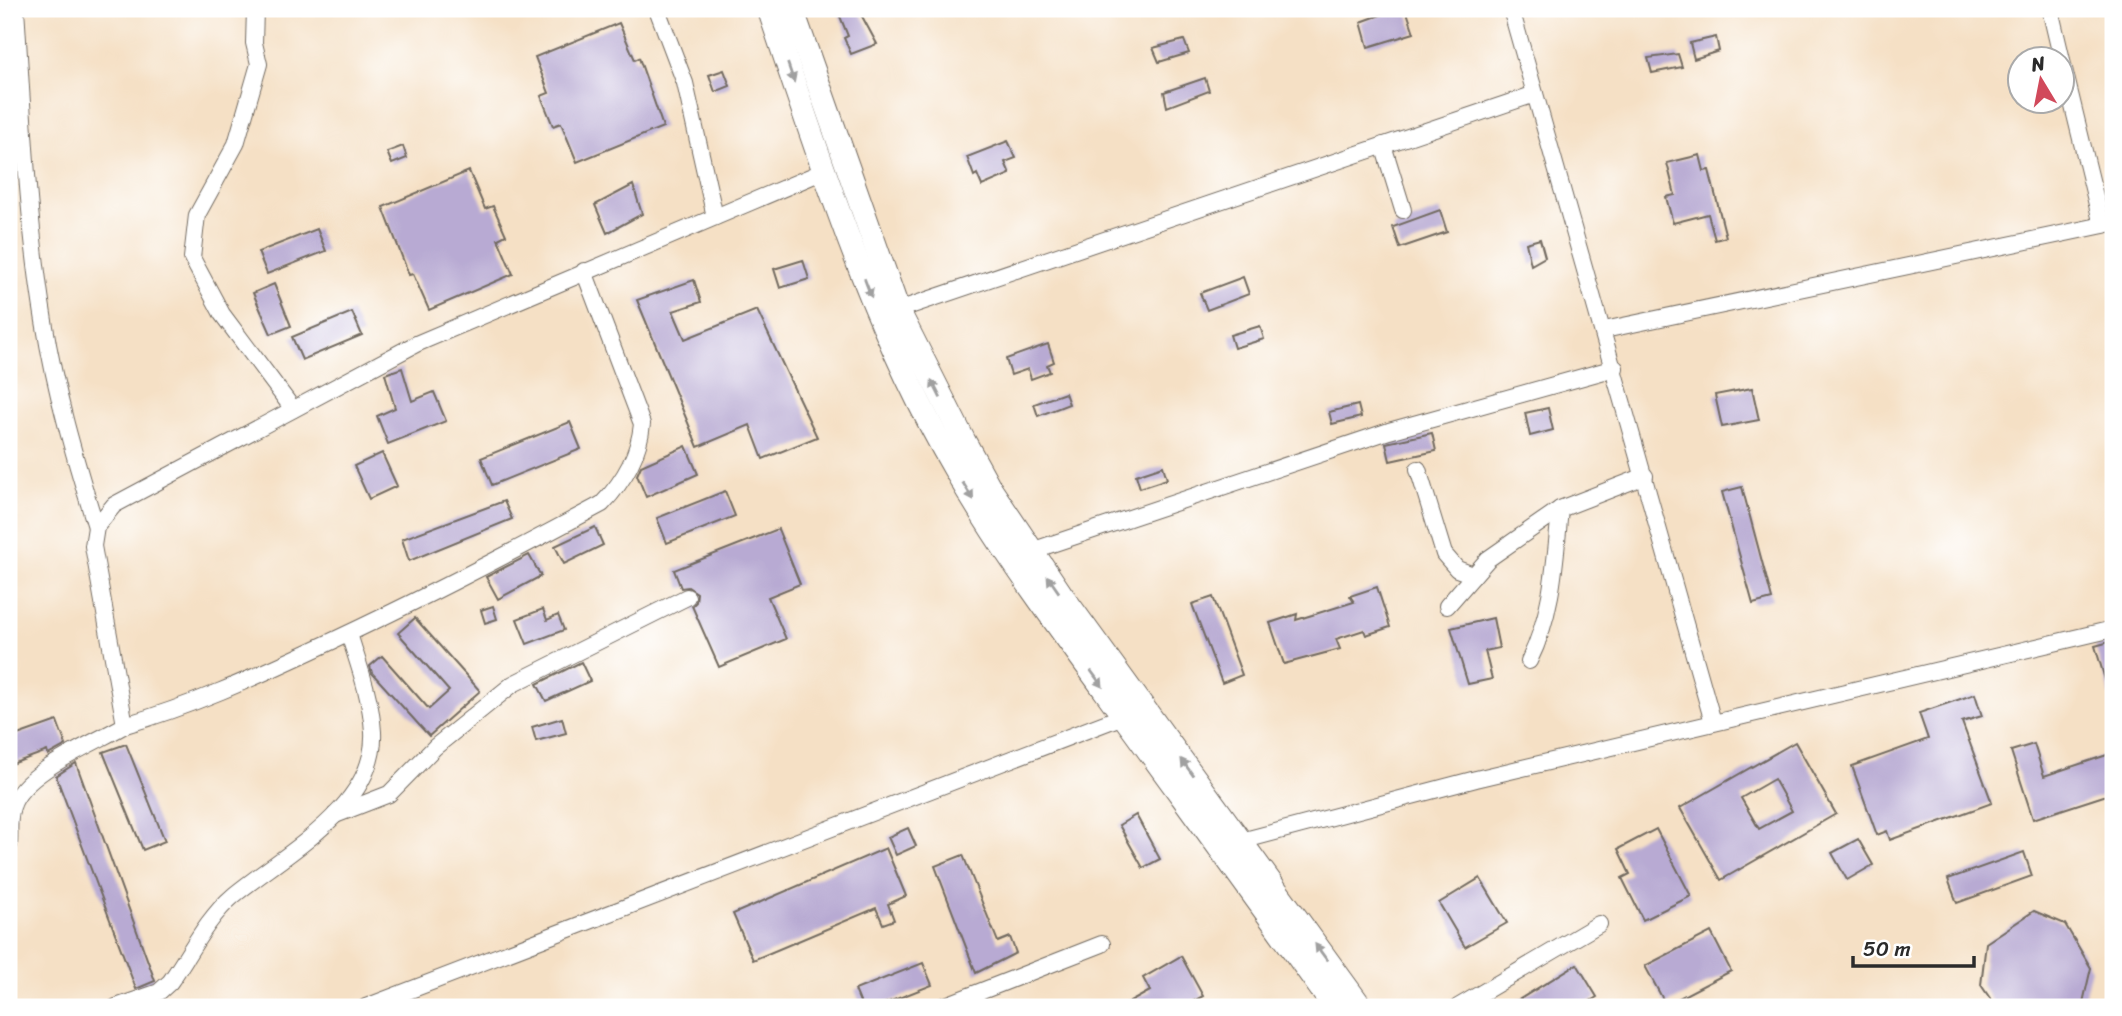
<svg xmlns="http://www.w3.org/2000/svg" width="2122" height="1016" viewBox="0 0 2122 1016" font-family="Sriracha,sans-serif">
<rect width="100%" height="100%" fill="#fff"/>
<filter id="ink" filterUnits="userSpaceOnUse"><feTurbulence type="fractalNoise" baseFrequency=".0143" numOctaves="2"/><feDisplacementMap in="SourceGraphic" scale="14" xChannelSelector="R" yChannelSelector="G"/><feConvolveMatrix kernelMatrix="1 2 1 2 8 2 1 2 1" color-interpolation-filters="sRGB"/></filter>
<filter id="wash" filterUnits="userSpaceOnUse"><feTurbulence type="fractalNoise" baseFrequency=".00686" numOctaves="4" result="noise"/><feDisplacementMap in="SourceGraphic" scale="28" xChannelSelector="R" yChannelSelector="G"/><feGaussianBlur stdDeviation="1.57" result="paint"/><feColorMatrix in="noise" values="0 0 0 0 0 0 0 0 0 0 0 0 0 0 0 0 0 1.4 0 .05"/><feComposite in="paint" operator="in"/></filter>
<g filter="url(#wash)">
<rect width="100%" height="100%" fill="#f5e0c5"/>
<g id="blocks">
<g fill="#b8aad3" fill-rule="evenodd">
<path d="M837 9H858L877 44 851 54 844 38 848 36Z"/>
<path d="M1397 9H1406L1414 33 1368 47 1361 22Z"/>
<path d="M619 23 635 60 639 58 663 127 577 162 561 123 553 126 541 96 549 93 535 57Z"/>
<path d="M1716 37 1719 51 1694 59 1690 43Z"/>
<path d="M1184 40 1189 53 1159 62 1153 48Z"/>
<path d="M1678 54 1682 67 1652 73 1648 58Z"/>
<path d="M724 70 730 86 715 92 709 75Z"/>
<path d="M1205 78 1209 91 1167 107 1164 92Z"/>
<path d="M1008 141 1016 158 1005 162 1010 174 982 186 977 174 974 176 967 157Z"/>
<path d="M403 146 407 158 392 164 387 152Z"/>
<path d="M1700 155 1704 171 1709 170 1726 237 1715 240 1708 214 1673 223 1666 197 1675 195 1667 163Z"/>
<path d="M469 171 485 209 493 206 506 235 498 239 513 274 429 310 413 274 409 275 383 207Z"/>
<path d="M633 185 642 214 607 233 595 205Z"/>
<path d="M1440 210 1447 232 1400 248 1393 227Z"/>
<path d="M317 229 326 251 267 274 258 252Z"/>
<path d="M1540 239 1545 257 1531 265 1526 243Z"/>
<path d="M803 260 809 279 780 288 774 269Z"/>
<path d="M1243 277 1249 294 1207 310 1200 293Z"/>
<path d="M694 280 701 302 673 311 685 339 757 310 817 437 763 459 750 425 698 447 637 300Z"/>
<path d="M274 284 291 326 271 334 253 293Z"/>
<path d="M352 312 362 335 302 360 292 337Z"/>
<path d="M1260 326 1264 339 1234 348 1230 335Z"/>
<path d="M1048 344 1054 362 1047 365 1050 372 1031 379 1028 369 1011 375 1006 359Z"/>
<path d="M402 368 412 401 434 392 446 421 388 444 377 416 395 408 385 374Z"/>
<path d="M1752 388 1759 420 1722 427 1715 395Z"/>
<path d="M1065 393 1069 404 1038 416 1034 404Z"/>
<path d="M1358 405 1361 417 1332 424 1329 412Z"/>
<path d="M1548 408 1553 430 1530 436 1525 413Z"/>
<path d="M570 422 581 449 492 485 481 458Z"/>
<path d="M1432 433 1436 451 1390 461 1386 443Z"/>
<path d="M686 446 698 474 646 497 637 475 641 466Z"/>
<path d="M382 453 397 486 369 499 354 466Z"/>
<path d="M1163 466 1167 479 1140 488 1136 475Z"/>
<path d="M1742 487 1772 599 1753 604 1722 492Z"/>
<path d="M725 491 735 516 667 543 657 518Z"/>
<path d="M504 501 512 519 409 561 402 539Z"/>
<path d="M595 527 603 545 564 564 555 546Z"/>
<path d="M778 529 800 584 768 597 786 639 719 667 692 606 696 602 697 593 688 587 681 588 674 570Z"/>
<path d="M529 555 541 576 498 599 486 577Z"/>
<path d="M1377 587 1390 627 1366 635 1364 630 1336 639 1340 649 1284 664 1270 623 1297 614 1296 620 1354 602 1350 596Z"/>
<path d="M1213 597 1242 675 1222 683 1192 604Z"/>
<path d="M493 606 497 619 485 623 481 610Z"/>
<path d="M543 609 547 620 558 615 564 630 527 644 517 619Z"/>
<path d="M415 618 480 691 429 736 372 673 370 666 382 656 429 709 449 691 398 633Z"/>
<path d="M1493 618 1499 648 1485 651 1492 679 1468 684 1451 628Z"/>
<path d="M2113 641V696H2110L2095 646Z"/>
<path d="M581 662 590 681 546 701 537 684Z"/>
<path d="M1975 694 1982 716 1962 722 1992 803 1890 840 1887 831 1877 835 1852 766 1928 739 1919 713Z"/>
<path d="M562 718 566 733 536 741 532 727Z"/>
<path d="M57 721 66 745 48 755 47 751 9 765V738Z"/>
<path d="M1795 742 1836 814 1721 880 1680 808ZM1774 779 1792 811 1759 829 1741 798Z"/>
<path d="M126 744 165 841 143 850 103 752Z"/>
<path d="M2034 744 2044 776 2113 753V793L2033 819 2011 751Z"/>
<path d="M76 763 155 981 136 989 56 776Z"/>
<path d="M1136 815 1160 859 1143 868 1119 825Z"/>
<path d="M908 828 916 846 896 855 888 837Z"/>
<path d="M1656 829 1691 896 1643 920 1622 878 1630 874 1618 849Z"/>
<path d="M1858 839 1873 865 1847 880 1832 853Z"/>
<path d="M886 848 906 896 888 904 894 920 883 924 876 908 753 960 733 914Z"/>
<path d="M2024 852 2032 876 1957 903 1948 879Z"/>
<path d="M963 855 998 942 1010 937 1016 953 976 973 935 866Z"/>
<path d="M1480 878 1507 923 1465 947 1439 903Z"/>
<path d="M2034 911 2065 924 2091 968 2082 1007H1996L1981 985 1986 943Z"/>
<path d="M1711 932 1731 971 1666 1005 1645 966Z"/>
<path d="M1181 956 1203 996 1183 1007H1121L1150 991 1143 978Z"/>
<path d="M923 963 932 985 876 1007H862L855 990Z"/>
<path d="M1577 964 1597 997 1580 1007H1507Z"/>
</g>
</g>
</g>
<g filter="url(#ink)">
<use href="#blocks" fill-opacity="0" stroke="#726a61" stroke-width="2"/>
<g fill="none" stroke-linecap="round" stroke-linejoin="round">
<defs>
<g id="minor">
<path d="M16 9C23 113 27 218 44 321 55 391 75 459 96 527"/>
<path d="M255 9 254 43 259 64 236 144 197 215 192 258 222 314 293 409"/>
<path d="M657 9 685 83 715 217"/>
<path d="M1511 9 1713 722"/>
<path d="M2050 9 2062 60"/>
<path d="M2062 61 2102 225"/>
<path d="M1383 145 1403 210"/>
<path d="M898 310 1535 94"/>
<path d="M1604 330 2113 223"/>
<path d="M1418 469 1444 554 1457 569 1473 575"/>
<path d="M1031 551 1389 431 1615 368"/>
<path d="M1447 606 1488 559 1560 509 1645 476"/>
<path d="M1529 661C1553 613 1555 561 1560 509"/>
<path d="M125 725C191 706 251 679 313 650 411 605 507 555 602 504 624 481 639 455 642 424L584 271"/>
<path d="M335 815 389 794 435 747 513 684 687 597"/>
<path d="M1241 841 1476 779 2113 629"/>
<path d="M9 845C10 833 8 818 12 807 22 772 95 743 125 725L93 546 96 527 114 505 416 344 824 171"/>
<path d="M116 1007 159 992 170 982C189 955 207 918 233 896 282 855 377 807 373 732 371 698 359 666 349 634"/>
<path d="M366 1007 1131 713"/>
<path d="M941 1007 1102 944"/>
<path d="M1458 1007 1599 924"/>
</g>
<g id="secondary">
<path d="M769 9C822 166 872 327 956 471 1000 548 1054 620 1106 692 1182 797 1259 901 1334 1007"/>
<path d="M792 9 898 310 964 441 991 490 1061 594 1361 1007"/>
</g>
</defs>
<use href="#minor" stroke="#726a61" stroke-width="18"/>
<use href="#secondary" stroke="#726a61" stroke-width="25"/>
<use href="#minor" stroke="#fff" stroke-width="16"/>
<use href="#secondary" stroke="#fff" stroke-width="23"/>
</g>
<defs><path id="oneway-solid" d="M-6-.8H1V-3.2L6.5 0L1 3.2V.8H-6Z" transform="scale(1.75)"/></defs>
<g fill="#a0a0a0">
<use href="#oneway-solid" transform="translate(791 73) rotate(71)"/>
<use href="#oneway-solid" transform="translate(868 288) rotate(69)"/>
<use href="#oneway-solid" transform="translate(936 389) rotate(-117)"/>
<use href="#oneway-solid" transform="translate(968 491) rotate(58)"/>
<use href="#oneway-solid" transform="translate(1053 584) rotate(-125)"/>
<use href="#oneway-solid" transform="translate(1097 679) rotate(54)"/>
<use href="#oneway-solid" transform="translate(1187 767) rotate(-126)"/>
<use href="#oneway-solid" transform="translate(1321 952) rotate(-126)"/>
</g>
</g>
<rect width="2122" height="1016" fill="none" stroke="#fff" stroke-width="35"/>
<g transform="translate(2041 80) rotate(350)"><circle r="33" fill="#ffffff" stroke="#aaaaaa" stroke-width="2"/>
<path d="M0-5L12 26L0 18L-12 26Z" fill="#d1495b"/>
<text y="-10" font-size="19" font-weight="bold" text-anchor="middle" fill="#2b2b2b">N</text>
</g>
<path d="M1853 956v10h121v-10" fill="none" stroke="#2b2b2b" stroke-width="3.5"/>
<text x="1863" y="956" font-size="21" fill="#2b2b2b" stroke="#ffffff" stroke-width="5" paint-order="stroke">50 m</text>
</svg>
